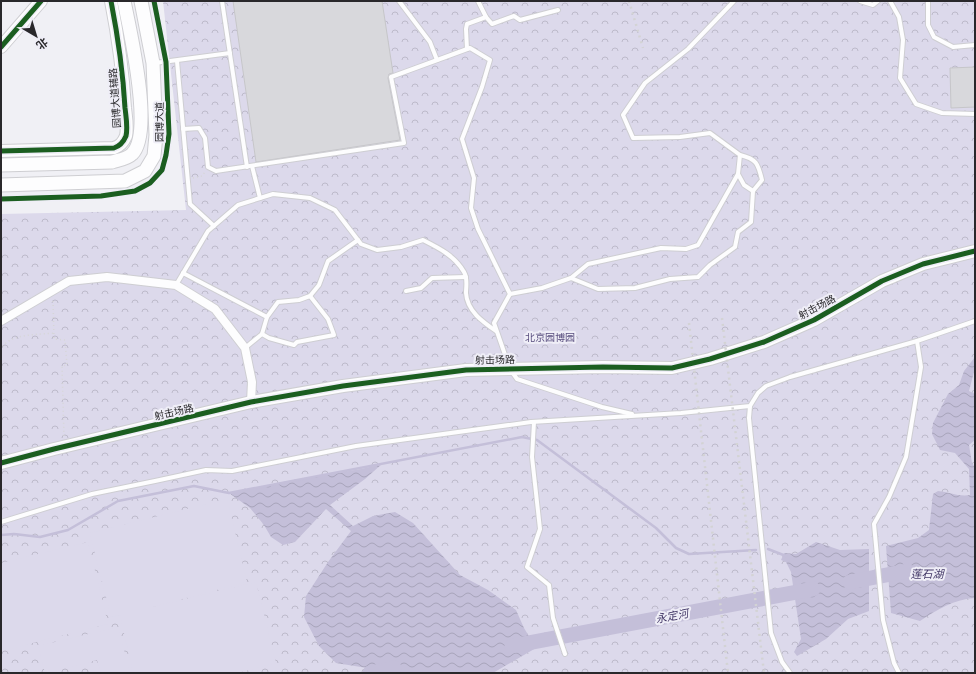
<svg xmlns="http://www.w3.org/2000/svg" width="976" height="674" viewBox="0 0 976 674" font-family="'Asap Condensed','Noto Sans SC',sans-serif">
<defs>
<pattern id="park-crowns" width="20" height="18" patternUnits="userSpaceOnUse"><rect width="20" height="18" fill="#dcd9eb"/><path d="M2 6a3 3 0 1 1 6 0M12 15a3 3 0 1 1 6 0" fill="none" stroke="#bdbaca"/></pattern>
<pattern id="water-waves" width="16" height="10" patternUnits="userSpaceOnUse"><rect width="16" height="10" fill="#c4bfd9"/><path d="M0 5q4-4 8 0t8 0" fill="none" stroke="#a8a4ba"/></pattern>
</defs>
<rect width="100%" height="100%" fill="#f0f0f5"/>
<path fill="url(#park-crowns)" d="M163 1H975V673H1V214L186 210Z"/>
<g fill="#dcd9eb">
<path d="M227 499 247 582 152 607 256 582 276 663 237 673H133L120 615 111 617 90 533Z"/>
<path d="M88 542 108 624 1 651V563Z"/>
<path d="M118 627 130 673H101L97 660 45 673 38 646Z"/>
</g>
<g fill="url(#water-waves)">
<path d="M975 357V368L969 391 975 394V440L969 445 972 463 975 468V598C955 599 936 610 920 621L891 613 886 546 918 538 929 530 933 494 938 491C949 492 959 497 970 495L969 469 955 453 940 450 932 434 933 423 948 394 959 385 964 371Z"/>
<path d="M382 464 365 479 330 505 353 526 373 516 395 512 413 523 460 575 488 590 516 610 524 628 536 648 493 673H376L367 668 336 663 319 646 304 617 306 596 328 562 351 531 326 509 295 542 283 545 271 537 264 525 250 508 229 493 288 481 361 469Z"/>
<path d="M816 542 840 550 869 549V611L848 619 826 639 797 656 794 652 801 639 791 572 786 562 781 560 784 553 796 554Z"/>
</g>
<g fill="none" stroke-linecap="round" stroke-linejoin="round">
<g stroke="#c4bfd9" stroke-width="2.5">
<path d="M1 535 14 534 40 537 68 530 118 501 194 486 229 493 522 437 537 440 656 528 676 548 689 554 756 550"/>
<path d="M768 549 786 556"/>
</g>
<g stroke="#c4bfd9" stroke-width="15">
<path d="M850 582 907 571"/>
<path d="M512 646 813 589"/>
<path d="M370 673 394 668"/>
</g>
</g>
<g fill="#d8d8dc" stroke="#c6c6c9">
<path d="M233 1H382L393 73 389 74 388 78 400 140 256 162Z"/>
<path d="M975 67V107L951 108 950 68Z"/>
</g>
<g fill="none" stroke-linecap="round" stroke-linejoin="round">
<defs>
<g id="lane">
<path d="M222 1 247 167"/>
<path d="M399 1 430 42 437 60"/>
<path d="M478 1 486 17"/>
<path d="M860 1 873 5 878 1"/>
<path d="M890 1 899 17 903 40 900 78 916 104 942 113 975 114"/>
<path d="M928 1V25L934 37 953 47 975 45"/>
<path d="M467 49 466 29 467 24 486 17 492 24 514 16 520 20 558 10"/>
<path d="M177 61 190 204 214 226"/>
<path d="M155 63 230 53"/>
<path d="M183 129 199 128 205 138 208 167 216 171 404 143 391 77 470 48 490 60 482 87 462 139 474 178 471 208 478 229 510 294 494 323 510 369 517 379 602 407 632 414"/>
<path d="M252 166 260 198"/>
<path d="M738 174 744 185 753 191"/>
<path d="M183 273 267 317 262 334 245 348"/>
<path d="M571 278 598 289 635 288 670 279 698 277 710 265 735 247 738 232 751 222 753 191 762 180C758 164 757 159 740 155"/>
<path d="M176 285 208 231 238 205 273 194 310 198 335 210 361 244 377 250 401 247 423 240C439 248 455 256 464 272 468 279 466 286 466 293 467 311 483 322 496 331"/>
<path d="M406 291 421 288 432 278 466 277"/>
<path d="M510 294 542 288 571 278 588 264 661 248 686 249 698 245 738 174 740 155 710 133 680 137 633 138 623 115 645 83 688 49 734 1"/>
<path d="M267 317 278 302 299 300 310 296 319 285 328 261 358 240"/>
<path d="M262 334 269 338 294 345 297 342 334 335 328 319 310 296"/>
<path d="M750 406 749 418 771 633 782 662 790 673"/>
<path d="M534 422 532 457 540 529 527 567 549 585 553 618 565 654"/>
<path d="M1 522 92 494 155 481 206 470 232 471 356 446 531 422 681 413 750 406 758 393 766 386 790 377 917 341 975 321"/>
<path d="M899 673 894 663 883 620 874 524 889 497 906 457 921 367 917 341"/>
</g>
<path id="street" d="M1 321 69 281 107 277 176 285 215 309 245 348 252 382 251 402"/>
<g id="secondary">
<path d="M1 47 41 1"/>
<path d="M1 151 114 148C120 146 123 143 126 136 128 127 126 117 125 108 123 72 118 37 111 1"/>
<path d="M1 463 54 449 251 402 343 386 466 370 603 367 672 368 710 359 764 342 814 320 882 281 923 264 975 251"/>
</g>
<g id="primary">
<path d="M1 165 112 162C118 160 127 159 132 154 154 133 130 31 124 1"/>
<path d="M1 185 125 181 145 171 154 156 156 135 153 63 141 1"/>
</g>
</defs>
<use href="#lane" stroke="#ceced2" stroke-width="6"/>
<use href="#street" stroke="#ceced2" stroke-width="10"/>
<use href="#secondary" stroke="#ceced2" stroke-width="14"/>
<use href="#primary" stroke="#ceced2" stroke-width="15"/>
<g stroke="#d6d6d7" stroke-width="1.5" stroke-dasharray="1 3" stroke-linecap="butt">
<path d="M193 178 202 176 205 172"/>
<path d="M53 301 54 339 65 340 67 365 62 366 64 437"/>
<path d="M1 350C7 333 39 335 54 333"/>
</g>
<use href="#lane" stroke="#fdfdfe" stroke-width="4"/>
<use href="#street" stroke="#fdfdfe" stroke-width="8"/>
<use href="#secondary" stroke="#fdfdfe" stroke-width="12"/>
<use href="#primary" stroke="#fdfdfe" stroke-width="13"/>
<g stroke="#d3d3d4" stroke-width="2.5" stroke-dasharray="2 4" stroke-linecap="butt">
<path d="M629 1 643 48"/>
<path d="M722 318 764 673"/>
<path d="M689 323 728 673"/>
</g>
<defs>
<g id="cycleway">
<path d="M1 47 41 1"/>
<path d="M1 151 114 148C120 146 123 143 126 136 128 127 126 117 125 108 123 72 118 37 111 1"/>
<path d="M1 199 101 196 135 191 150 183 162 170 166 155 169 134 166 62 154 1"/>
<path d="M1 463 54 449 251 402 343 386 466 370 603 367 672 368 710 359 764 342 814 320 882 281 923 264 975 251"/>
</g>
</defs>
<use href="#cycleway" stroke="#efeef7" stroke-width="8"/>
<use href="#cycleway" stroke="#1b5e20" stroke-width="5"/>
</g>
<g text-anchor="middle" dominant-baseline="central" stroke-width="4" stroke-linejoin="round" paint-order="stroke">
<g font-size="10" fill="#29282b" stroke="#efeef7">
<text transform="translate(115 98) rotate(-94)">园博大道辅路</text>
<text transform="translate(159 122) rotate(-90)">园博大道</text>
<text transform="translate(817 307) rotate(-28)">射击场路</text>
<text transform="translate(495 360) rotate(-1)">射击场路</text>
<text transform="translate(174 412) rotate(-13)">射击场路</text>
</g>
<g font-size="10" fill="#594e7f" stroke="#efeef7">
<text x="550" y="337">北京园博园</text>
</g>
<g font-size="11" font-style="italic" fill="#443968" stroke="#efeef7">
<text x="927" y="574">莲石湖</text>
<text transform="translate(672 616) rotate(-11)">永定河</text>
</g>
</g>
<rect width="976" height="674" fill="none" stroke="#29282b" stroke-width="4"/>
<g transform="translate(36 36) rotate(142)" stroke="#efeef7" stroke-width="3" paint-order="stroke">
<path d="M0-3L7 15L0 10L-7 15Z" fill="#29282b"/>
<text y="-6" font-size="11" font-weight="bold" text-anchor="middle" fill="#29282b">北</text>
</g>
</svg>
